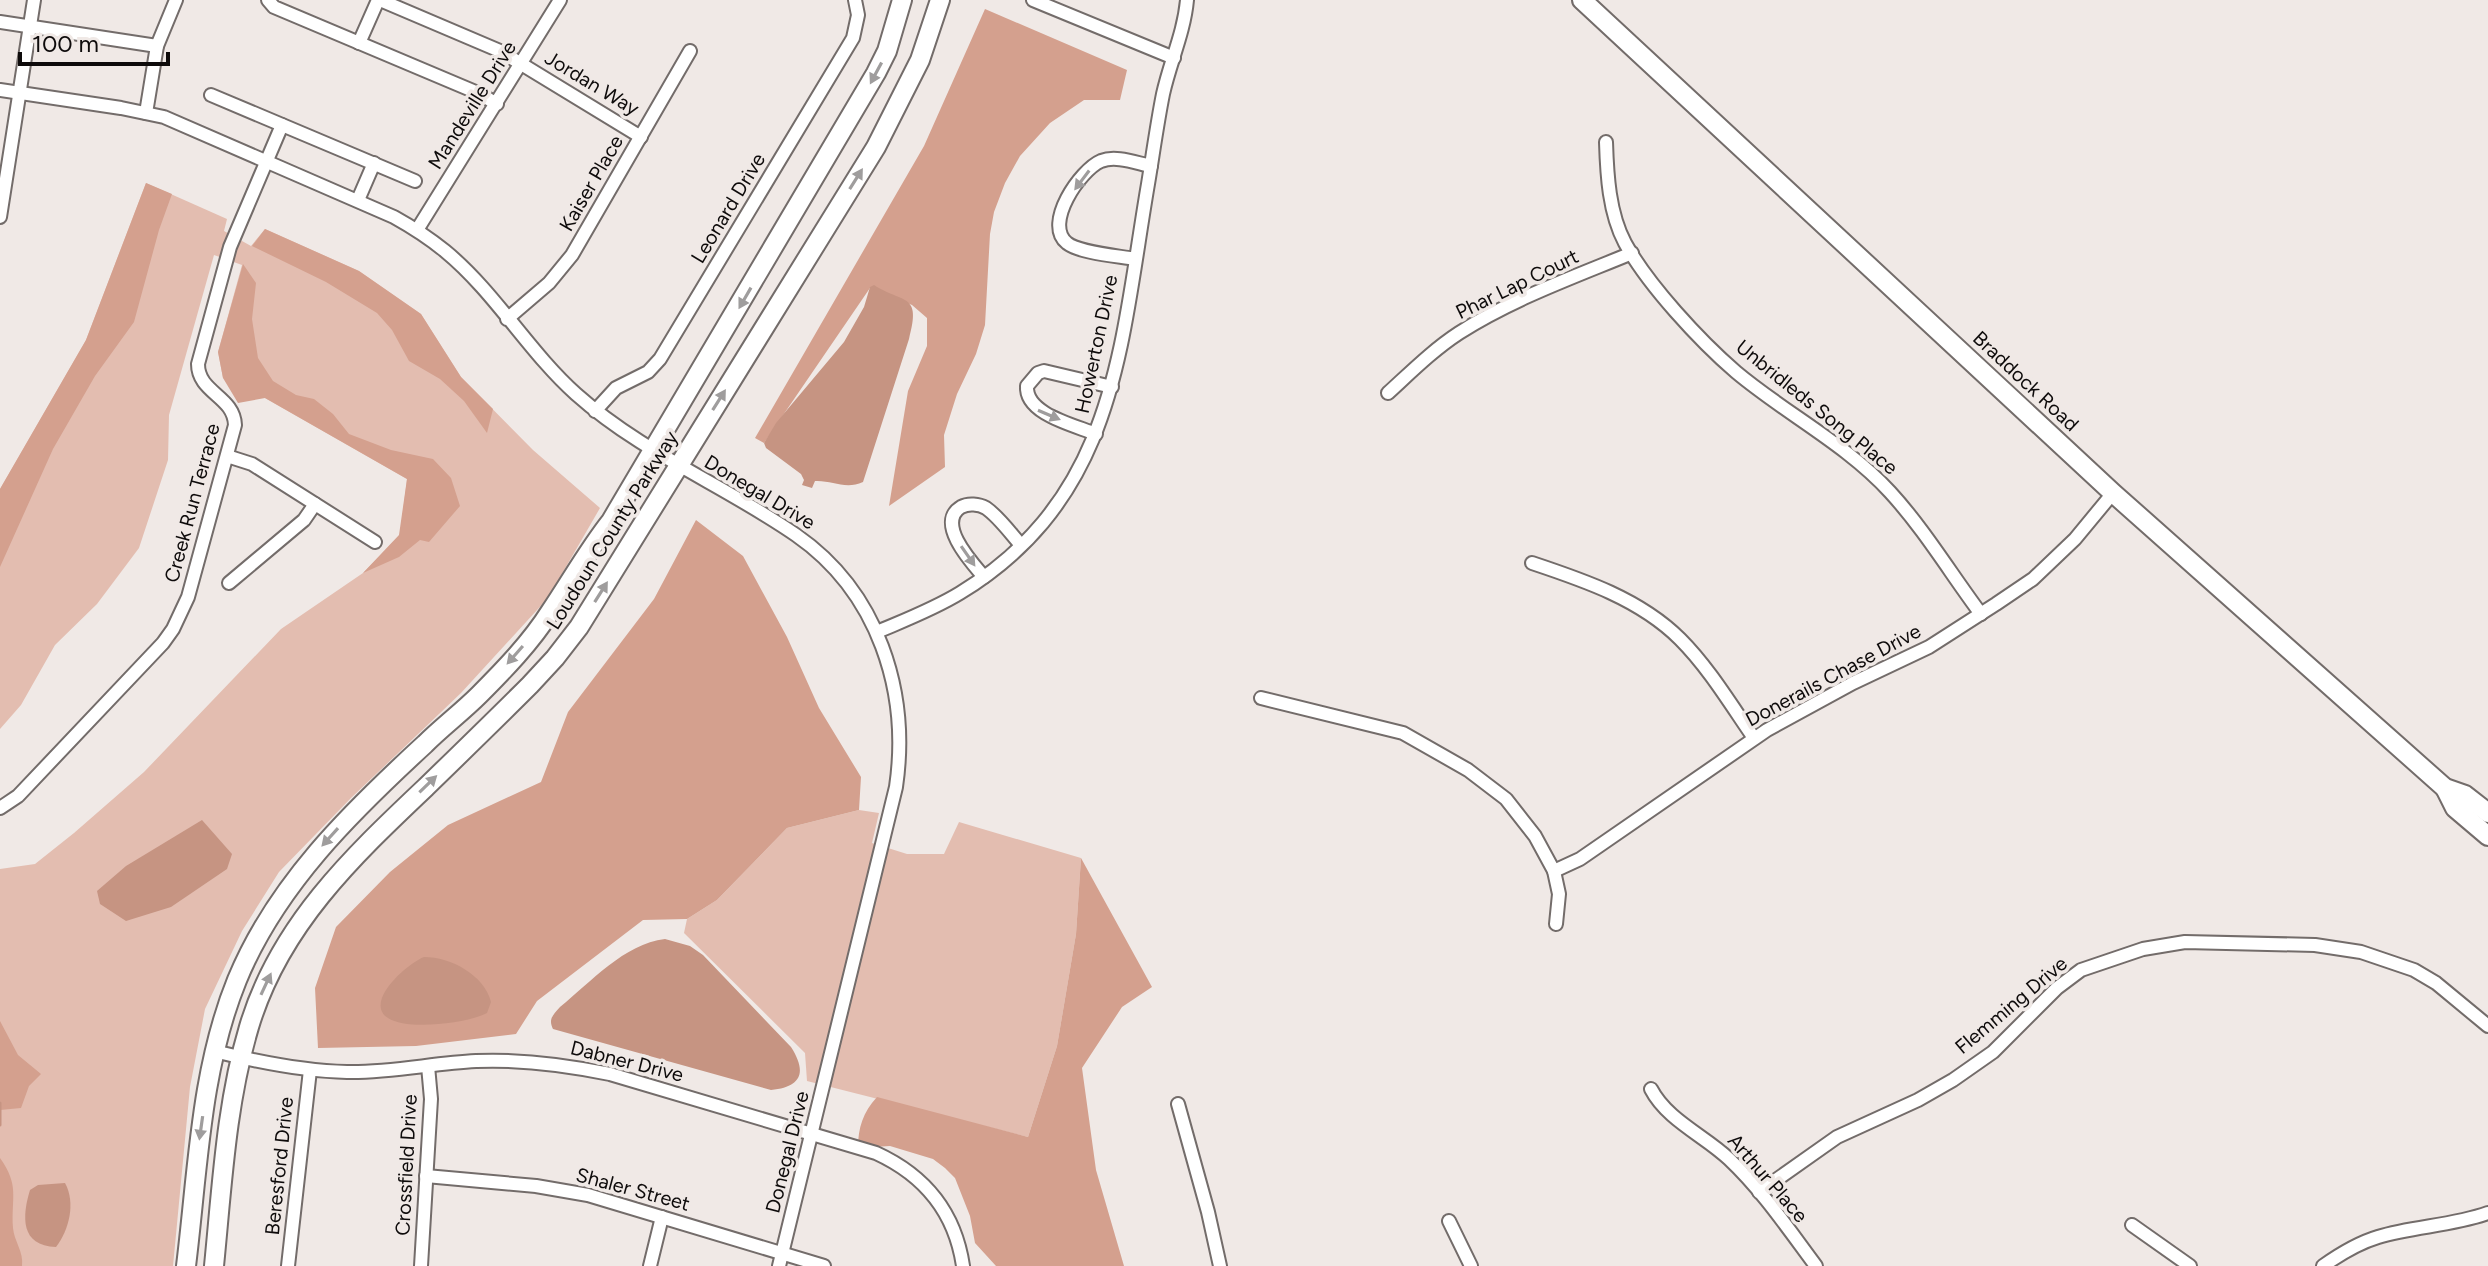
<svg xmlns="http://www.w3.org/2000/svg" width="2488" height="1266" viewBox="0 0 2488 1266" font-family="Figtree,sans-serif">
<rect width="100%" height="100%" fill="#f0e9e6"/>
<g fill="#e3bdb0">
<path d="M146 183 227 219 224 231 251 246 265 229 359 271 421 314 461 377 533 450 600 508 548 598 461 693 351 798 279 872 242 931 205 1009 190 1087 173 1266H0V869L35 864 74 833 144 772 281 629 363 573 400 535 407 479 265 398 223 378 218 352 242 265 214 255 169 415 168 460 139 548 97 604 55 645 21 705 0 729V489L86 340Z"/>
<path d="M859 810 879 813 872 843 907 854H944L959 822 1081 858 1076 934 1057 1046 1028 1137 807 1081 805 1053 684 933 687 919 717 900 787 828Z"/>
</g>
<g fill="#d4a08e">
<path d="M985 9 1127 70 1120 100H1084L1050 123 1020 156 1005 183 994 212 990 234 985 325 976 354 957 394 944 435 945 467 889 506 908 391 927 346V318L912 305 870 288 764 443 755 438 924 146Z"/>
<path d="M146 183 172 194 159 230 134 322 95 376 53 449 0 567V489L86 340Z"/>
<path d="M265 229 359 271 421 314 461 377 493 409 487 433 464 401 440 379 409 361 392 330 377 313 326 282 252 246Z"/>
<path d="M243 264 256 283 252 319 258 358 273 381 296 395 314 399 333 414 349 434 391 450 433 459 451 478 460 506 429 542 420 540 399 557 363 573 399 535 407 479 265 398 238 403 223 378 218 352Z"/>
<path d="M696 520 743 556 787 637 819 708 861 777 859 810 787 828 717 900 687 919 643 920 537 1001 516 1034 416 1046 318 1048 315 988 336 927 390 872 448 825 541 782 568 712 654 599Z"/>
<path d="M1081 858 1152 987 1122 1007 1082 1068 1096 1170 1124 1266H996L975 1243 970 1216 955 1178 945 1168 933 1159 890 1146 858 1148C858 1128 863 1112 877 1097L1028 1137 1057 1046 1076 934Z"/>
<path d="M0 1021 18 1055 41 1074 29 1086 21 1108 0 1110Z"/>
<path d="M0 1158C20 1186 11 1197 13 1228 14 1241 24 1252 22 1266H0Z"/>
</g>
<g fill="#c69482">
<path d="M874 285C903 304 922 292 909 339L863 482C845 490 832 480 815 481L812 488 802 485 804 480 801 474 766 448 764 443 776 423 844 342 864 307 870 287Z"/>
<path d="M202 820 232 854 227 869 171 907 126 921 100 904 97 891 126 866Z"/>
<path d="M665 939 690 946 703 955 791 1047C807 1072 802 1087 771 1090L553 1029C548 1019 553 1015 560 1007 591 982 624 944 665 939Z"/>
<path d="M424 957C451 957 484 975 491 1002L487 1013C469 1023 407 1031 388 1018 363 1002 408 963 424 957Z"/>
<path d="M65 1183C76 1203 69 1230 56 1247 20 1246 22 1216 30 1190L38 1185Z"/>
</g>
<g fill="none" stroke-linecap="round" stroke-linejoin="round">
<path stroke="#c69482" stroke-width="3" d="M0 1103V1125"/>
<defs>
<g id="street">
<path d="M268 0 274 7 478 93 497 104"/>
<path d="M380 0 500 51 641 137"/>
<path d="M1033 0 1174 58"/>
<path d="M0 22 157 46"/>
<path d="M359 43 378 0"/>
<path d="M0 90 121 108 164 117 394 217C412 227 429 238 445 251 495 292 528 351 576 394 642 453 724 485 796 535 878 592 910 691 896 787L779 1266"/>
<path d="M211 95 415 181"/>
<path d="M146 113 157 46 176 0"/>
<path d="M1606 142C1607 175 1609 213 1625 243 1648 285 1700 341 1736 372 1786 414 1846 444 1890 492 1924 529 1951 574 1981 614"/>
<path d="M358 200 374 163"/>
<path d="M0 217 34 0"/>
<path d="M417 230 560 0"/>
<path d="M1135 259C1119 256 1079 253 1067 243 1043 224 1080 170 1101 161 1116 155 1136 163 1151 166"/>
<path d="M507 319 549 283 572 255 690 51"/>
<path d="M1388 393C1411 372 1433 350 1459 333 1512 299 1574 277 1632 253"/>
<path d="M595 411 616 388 648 372 660 359 853 38 858 15 855 0"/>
<path d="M1096 434C1074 425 1025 414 1027 386L1038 373 1044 371 1112 387"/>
<path d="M227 456 252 464 375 542"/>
<path d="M1532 563C1583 580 1640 599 1680 639 1709 668 1731 705 1754 738"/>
<path d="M984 577C972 563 935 523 961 507 968 503 979 504 986 508 999 517 1011 534 1021 545"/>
<path d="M229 583 304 520 315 504"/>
<path d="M877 632C905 620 934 609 960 593 1117 497 1120 347 1148 184 1153 154 1157 124 1163 94 1170 62 1184 33 1187 0"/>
<path d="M1261 698 1403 733 1468 770 1506 799 1535 836 1554 871 1559 894 1556 924"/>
<path d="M0 808 18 796 163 643 173 629 188 597 235 425C234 396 198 393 198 364L230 247 282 125"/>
<path d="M1554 871 1580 859 1767 730 1853 683 1929 647 1996 604 2033 579 2075 539 2113 493"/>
<path d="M214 1051C258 1062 302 1071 347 1072 391 1073 433 1063 476 1061 521 1059 566 1065 610 1074L876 1153C924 1175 955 1212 963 1266"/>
<path d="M1651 1089C1667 1120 1705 1136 1729 1159 1762 1190 1789 1230 1816 1266"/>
<path d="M1178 1104 1208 1212 1220 1266"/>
<path d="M426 1176 536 1186 588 1195 824 1266"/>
<path d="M1759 1192 1837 1137 1918 1100 1953 1080 1993 1052 2057 988 2081 970 2143 949 2185 942 2315 945 2361 952 2414 970 2436 983 2488 1026"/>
<path d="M1449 1221 1471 1266"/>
<path d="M2132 1225 2190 1266"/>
<path d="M288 1266 310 1070"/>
<path d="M421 1266 431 1099 428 1066"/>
<path d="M650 1266 662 1217"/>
<path d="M2323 1266C2340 1254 2358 1243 2378 1237 2414 1226 2452 1226 2488 1213"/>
</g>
<g id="primary">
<path d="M1582 0 2113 493 2445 788 2465 795 2488 813"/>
<path d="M2445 788 2455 808 2488 836"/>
<path d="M186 1266C198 1170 200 1071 237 980 276 885 351 812 425 744 442 727 462 712 479 695 504 670 531 642 550 612 571 581 588 550 611 521L876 73 887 51 902 0"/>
<path d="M214 1266C222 1186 226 1104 249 1027 279 926 352 857 426 787 461 753 496 719 530 685L555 658 579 627 876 147 920 60 940 0"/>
</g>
</defs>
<use href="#street" stroke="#736c6a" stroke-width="16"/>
<use href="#primary" stroke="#736c6a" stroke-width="22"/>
<use href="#street" stroke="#fff" stroke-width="12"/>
<use href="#primary" stroke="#fff" stroke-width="18"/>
</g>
<defs><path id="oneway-solid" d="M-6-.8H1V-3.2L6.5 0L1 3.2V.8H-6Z" transform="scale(2)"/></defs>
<g fill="#9f9d9d">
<use href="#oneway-solid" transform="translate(876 73) rotate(118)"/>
<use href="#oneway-solid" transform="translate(856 179) rotate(-58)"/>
<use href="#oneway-solid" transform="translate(1082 180) rotate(127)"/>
<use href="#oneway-solid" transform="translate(745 298) rotate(120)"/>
<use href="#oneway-solid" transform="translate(719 400) rotate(-58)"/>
<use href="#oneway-solid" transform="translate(1049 415) rotate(23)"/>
<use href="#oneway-solid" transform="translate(968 556) rotate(55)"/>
<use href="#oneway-solid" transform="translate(601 592) rotate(-58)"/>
<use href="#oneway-solid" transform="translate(515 655) rotate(131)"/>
<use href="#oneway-solid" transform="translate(428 784) rotate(-44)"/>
<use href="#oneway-solid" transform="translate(330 837) rotate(132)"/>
<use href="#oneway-solid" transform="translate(266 984) rotate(-65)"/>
<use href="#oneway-solid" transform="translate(201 1128) rotate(98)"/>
</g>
<g text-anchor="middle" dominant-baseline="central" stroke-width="7" stroke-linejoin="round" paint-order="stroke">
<g font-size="20" fill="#0e0b0b" stroke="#f0e9e6">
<text transform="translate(592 83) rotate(31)">Jordan Way</text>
<text transform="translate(472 105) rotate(-58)">Mandeville Drive</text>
<text transform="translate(591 183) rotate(-60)">Kaiser Place</text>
<text transform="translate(728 208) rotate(-59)">Leonard Drive</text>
<text transform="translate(1517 284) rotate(-26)">Phar Lap Court</text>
<text transform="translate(1096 344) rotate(-78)">Howerton Drive</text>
<text transform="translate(2026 381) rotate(43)">Braddock Road</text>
<text transform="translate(1817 407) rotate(39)">Unbridleds Song Place</text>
<text transform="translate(760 492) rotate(31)">Donegal Drive</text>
<text transform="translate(192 503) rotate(-75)">Creek Run Terrace</text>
<text transform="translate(612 530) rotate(-58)">Loudoun County Parkway</text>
<text transform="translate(1833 675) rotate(-28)">Donerails Chase Drive</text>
<text transform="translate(2011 1005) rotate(-40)">Flemming Drive</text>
<text transform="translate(627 1061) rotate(14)">Dabner Drive</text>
<text transform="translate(787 1152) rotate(-76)">Donegal Drive</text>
<text transform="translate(406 1165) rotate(-87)">Crossfield Drive</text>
<text transform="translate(279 1166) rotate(-84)">Beresford Drive</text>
<text transform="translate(1768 1178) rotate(49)">Arthur Place</text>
<text transform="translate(633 1189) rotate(15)">Shaler Street</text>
</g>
</g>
<path d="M20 52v12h148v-12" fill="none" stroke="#0e0b0b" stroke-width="4"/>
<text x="32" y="52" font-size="24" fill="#0e0b0b" stroke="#f0e9e6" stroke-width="6" paint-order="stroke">100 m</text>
</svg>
